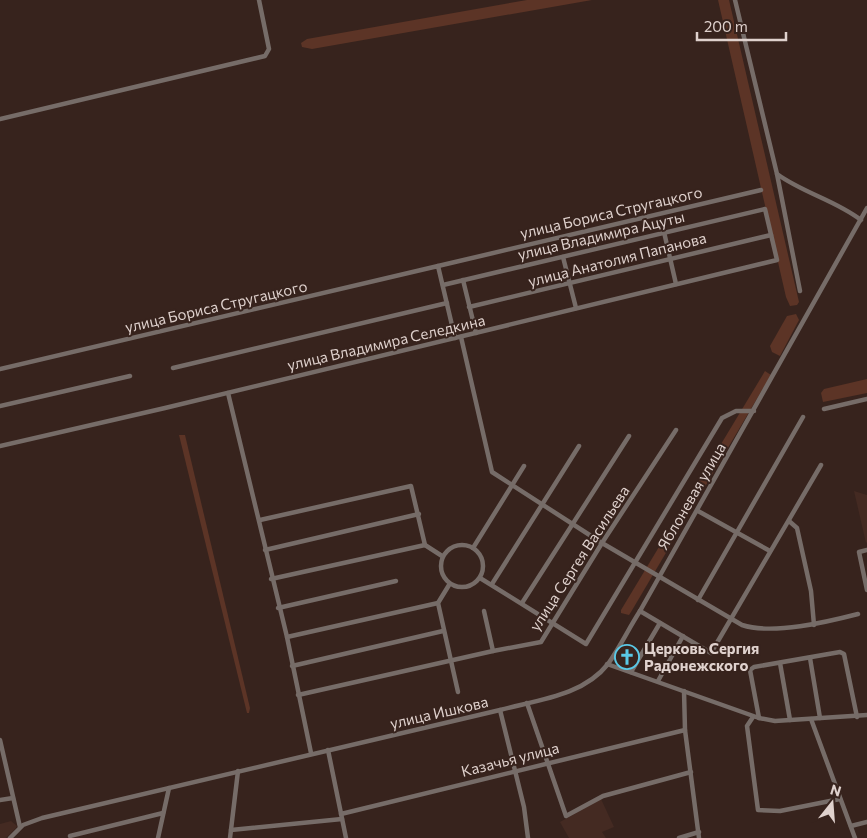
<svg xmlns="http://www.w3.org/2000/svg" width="867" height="838" viewBox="0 0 867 838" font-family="Commissioner,sans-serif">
<rect width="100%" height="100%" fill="#37231d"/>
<g fill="#442a22">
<path d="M854 491 867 495V542L866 543Z"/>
<path d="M601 799 614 827 602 832 606 838H569L560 822Z"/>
<path d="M11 821 17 826 16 828 6 838H0V824Z"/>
</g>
<g fill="#5c3426">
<path d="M527 0H592L312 49 302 47 301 43 307 39Z"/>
<path d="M718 0H729L799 302 797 305 790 306 786 297Z"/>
<path d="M796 314 799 320 780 356 772 352 770 346 787 316Z"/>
<path d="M765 371 771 375 631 612 629 615 621 613V610Z"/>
<path d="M867 379V393L823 402 821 393 824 389Z"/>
<path d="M179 435H185L250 708 249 713H247Z"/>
</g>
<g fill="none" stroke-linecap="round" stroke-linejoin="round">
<g stroke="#766c68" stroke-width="4.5">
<path d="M735 0 777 174C803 193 835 200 861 220"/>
<path d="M0 119 265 56 269 49 259 0"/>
<path d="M777 174 800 291"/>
<path d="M664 232 676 284"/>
<path d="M563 257 576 308"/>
<path d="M438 266 761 190"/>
<path d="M463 280 476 333"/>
<path d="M469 307 771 235"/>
<path d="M461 337 492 472 602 543 742 625C773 635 827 622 858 614"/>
<path d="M173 368 447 303"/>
<path d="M0 369 438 266 455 338"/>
<path d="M228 393 287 637 311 753"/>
<path d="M0 406 130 376"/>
<path d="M824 409 867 399"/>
<path d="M0 446 165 408 777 260 765 209 443 285"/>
<path d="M698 511 770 551"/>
<path d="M260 520 411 486 425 545 442 556"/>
<path d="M789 521 797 528 811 591 814 625"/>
<circle cx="462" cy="566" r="21"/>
<path d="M473 548 524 466"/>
<path d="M265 550 419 514"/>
<path d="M867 550 859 552 867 590"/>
<path d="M480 578 586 644 722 418 736 411H754"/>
<path d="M271 579 425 545"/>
<path d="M492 584 579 446"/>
<path d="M449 585 438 603 458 692"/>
<path d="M698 600 803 417"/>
<path d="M522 603 629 436"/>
<path d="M278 608 396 581"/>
<path d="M484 611 493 651"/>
<path d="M640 611 711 653 821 465"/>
<path d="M287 637 438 603"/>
<path d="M810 658 820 718"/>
<path d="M780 663 790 720"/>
<path d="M607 664 759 718 775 721 867 715"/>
<path d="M292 666 443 631"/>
<path d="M631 672 660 623"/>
<path d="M658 681 683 636"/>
<path d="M684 691 685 730 699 838"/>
<path d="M298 695 493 651 541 642 602 543 676 430"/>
<path d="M527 703 566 816 603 796 691 772"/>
<path d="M500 710 524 807 528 838"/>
<path d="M753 717 747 726 758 810 780 811 840 799"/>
<path d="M759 718 750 670 754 667 840 652 844 654 857 717"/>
<path d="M811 719 855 838"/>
<path d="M0 740 20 827"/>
<path d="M328 750 346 838"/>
<path d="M0 800 13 798"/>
<path d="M341 814 685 730"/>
<path d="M851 826 867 822"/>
<path d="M231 830 342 819"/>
<path d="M70 836 163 813"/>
<path d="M10 838 23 825 42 818 500 710C537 700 583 696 608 664 620 647 629 628 640 611L867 208"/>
<path d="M158 838 169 788"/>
<path d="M230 838 238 771"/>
<path d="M679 838 699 832"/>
</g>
</g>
<defs>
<symbol id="church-ring" viewBox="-11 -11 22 22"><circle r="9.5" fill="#37231d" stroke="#5ac8e6" stroke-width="1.5"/><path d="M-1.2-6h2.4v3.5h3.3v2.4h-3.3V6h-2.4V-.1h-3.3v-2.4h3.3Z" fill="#5ac8e6"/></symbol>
</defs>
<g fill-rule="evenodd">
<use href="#church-ring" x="613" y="643" width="28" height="28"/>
</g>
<g text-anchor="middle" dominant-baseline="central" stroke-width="4" stroke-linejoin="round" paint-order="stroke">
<g font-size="15" fill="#dfd1cd" stroke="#37231d">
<text transform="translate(611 212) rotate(-13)">улица Бориса Стругацкого</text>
<text transform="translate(601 235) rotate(-13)">улица Владимира Ацуты</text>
<text transform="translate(617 259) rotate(-14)">улица Анатолия Папанова</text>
<text transform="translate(216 306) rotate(-13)">улица Бориса Стругацкого</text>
<text transform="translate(386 342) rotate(-13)">улица Владимира Селедкина</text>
<text transform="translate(691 496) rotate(-60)">Яблоневая улица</text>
<text transform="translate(579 558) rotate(-57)">улица Сергея Васильева</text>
<text transform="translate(439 712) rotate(-13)">улица Ишкова</text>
<text transform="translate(510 759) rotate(-14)">Казачья улица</text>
</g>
<g font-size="15" font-weight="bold" fill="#dfd1cd" stroke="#37231d" text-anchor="start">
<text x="644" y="648">Церковь Сергия<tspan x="644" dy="17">Радонежского</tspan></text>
</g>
</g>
<g transform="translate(832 803) rotate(17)" stroke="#37231d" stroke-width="4" paint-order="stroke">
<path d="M0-4L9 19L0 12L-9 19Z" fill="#dfd1cd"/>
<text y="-8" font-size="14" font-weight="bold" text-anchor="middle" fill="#dfd1cd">N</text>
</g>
<path d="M697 32v8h89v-8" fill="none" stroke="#dfd1cd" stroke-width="2.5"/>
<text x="704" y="32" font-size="15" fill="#dfd1cd" stroke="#37231d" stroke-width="4" paint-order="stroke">200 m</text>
</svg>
